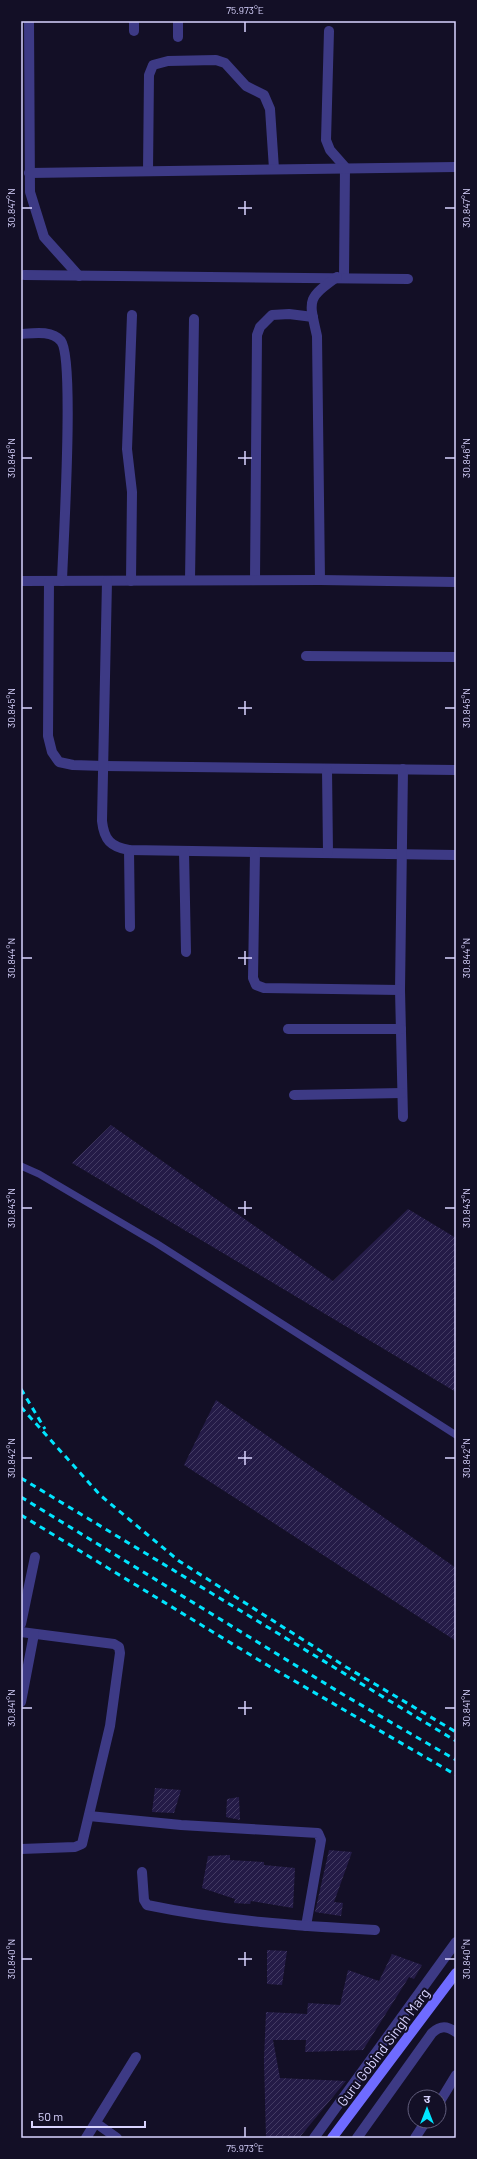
<svg xmlns="http://www.w3.org/2000/svg" width="477" height="2159" viewBox="0 0 477 2159" font-family="Barlow,'Noto Sans Devanagari',sans-serif">
<defs>
<pattern id="building-hatch" width="6" height="6" patternUnits="userSpaceOnUse"><rect width="6" height="6" fill="#241b47"/><path d="M-1 1l2-2M0 6l6-6M5 7l2-2" fill="none" stroke="#433b63"/></pattern>
</defs>
<rect width="100%" height="100%" fill="#130f26"/>
<g fill="url(#building-hatch)">
<path d="M111 1125 333 1281 408 1209 456 1238V1392L72 1163Z"/>
<path d="M216 1400 456 1568V1641L184 1465Z"/>
<path d="M155 1788 181 1790 174 1813 152 1812Z"/>
<path d="M239 1797 240 1820 226 1817 227 1799Z"/>
<path d="M329 1850 352 1852 334 1902 343 1903 341 1916 315 1912Z"/>
<path d="M230 1855V1860L264 1862V1865L295 1868 293 1908 251 1901 250 1904 234 1903 235 1899 202 1888 208 1856Z"/>
<path d="M267 1950 287 1951 282 1985 267 1984Z"/>
<path d="M392 1954 422 1965 414 1979 409 1977 363 2050 305 2052 306 2040H273L280 2078 346 2081 299 2138H266L264 2060 266 2012 307 2014 308 2003 340 2005 348 1970 379 1981Z"/>
</g>
<g fill="none" stroke-linecap="round" stroke-linejoin="round">
<path stroke="#3d3a85" stroke-width="7" d="M21 1166 39 1174 156 1243 456 1435"/>
<g stroke="#3d3a85" stroke-width="10">
<path d="M29 21 30 192 44 237 79 276"/>
<path d="M134 31V21"/>
<path d="M329 31 326 140 330 150 345 167 344 277"/>
<path d="M178 37V21"/>
<path d="M148 171 149 75 153 65 168 61 216 60 225 63 246 86 264 95 270 109 274 169"/>
<path d="M29 173 456 167"/>
<path d="M24 275 408 279"/>
<path d="M21 334C34 333 52 330 61 341 75 359 63 546 62 581"/>
<path d="M190 580 194 319"/>
<path d="M255 580 257 335 260 327 272 315 289 314 313 317"/>
<path d="M320 580 317 336C309 300 306 299 337 277"/>
<path d="M21 581 320 580 456 582"/>
<path d="M49 581 48 736 52 752 59 762 73 765 104 766 456 770"/>
<path d="M107 581 102 821C104 840 111 847 129 850L456 855"/>
<path d="M131 581 132 492 127 449 132 315"/>
<path d="M306 656 456 657"/>
<path d="M327 769 328 853"/>
<path d="M403 769 400 990 403 1117"/>
<path d="M129 850 130 927"/>
<path d="M184 851 186 952"/>
<path d="M255 852 253 978 256 985 264 988 400 990"/>
<path d="M288 1029H401"/>
<path d="M294 1095 402 1093"/>
<path d="M21 1624 35 1557"/>
<path d="M21 1632 114 1644 119 1647 120 1653 110 1726 82 1844 75 1847 21 1849"/>
<path d="M21 1702 34 1634"/>
<path d="M89 1816 181 1825 318 1833 321 1840 306 1926"/>
<path d="M142 1872 144 1900 147 1905C223 1921 299 1926 375 1930"/>
<path d="M439 2103 456 2075"/>
<path d="M96 2123 117 2138"/>
<path d="M86 2138 136 2057"/>
<path d="M314 2138 456 1942"/>
<path d="M357 2138 432 2033C441 2025 447 2026 456 2032"/>
<path d="M415 2138 426 2121"/>
</g>
<path stroke="#6f6bff" stroke-width="10" d="M332 2138 456 1973"/>
<g stroke="#00e5ff" stroke-width="3" stroke-dasharray="6 5" stroke-linecap="butt">
<path d="M21 1389 45 1429"/>
<path d="M21 1407 100 1495 179 1561 346 1667 456 1732"/>
<path d="M21 1478 456 1741"/>
<path d="M21 1497 344 1695 456 1760"/>
<path d="M21 1515 267 1665 456 1775"/>
</g>
</g>
<path fill="none" stroke="#d9d4ff" stroke-width="1.5" d="M245 22V32M245 201V215M22 208H32M238 208H252M445 208H455M245 451V465M22 458H32M238 458H252M445 458H455M245 701V715M22 708H32M238 708H252M445 708H455M245 951V965M22 958H32M238 958H252M445 958H455M245 1201V1215M22 1208H32M238 1208H252M445 1208H455M245 1451V1465M22 1458H32M238 1458H252M445 1458H455M245 1701V1715M22 1708H32M238 1708H252M445 1708H455M245 1952V1966M22 1959H32M238 1959H252M445 1959H455M245 2127V2137"/>
<g text-anchor="middle" dominant-baseline="central" stroke-width="4" stroke-linejoin="round" paint-order="stroke">
<g font-size="14" fill="#d9d4ff" stroke="#130f26">
<text transform="translate(383 2047) rotate(-53)">Guru Gobind Singh Marg</text>
</g>
</g>
<rect width="477" height="2159" fill="none" stroke="#130f26" stroke-width="44"/>
<g transform="translate(427 2109)"><circle r="19" fill="#130f26" stroke="#625e7d"/>
<path d="M0-3L7 15L0 10L-7 15Z" fill="#00e5ff"/>
<text y="-6" font-size="11" font-weight="bold" text-anchor="middle" fill="#d9d4ff">उ</text>
</g>
<path d="M32 2121v6h113v-6" fill="none" stroke="#d9d4ff" stroke-width="2"/>
<text x="38" y="2121" font-size="12" fill="#d9d4ff" stroke="#130f26" stroke-width="3" paint-order="stroke">50 m</text>
<rect x="22" y="22" width="433" height="2115" fill="none" stroke="#d9d4ff" stroke-width="1.5"/>
<g font-size="10" text-anchor="middle" fill="#d9d4ff">
<text x="245" y="14">75.973°E</text>
<text transform="translate(11 208) rotate(-90)" y="4">30.847°N</text>
<text transform="translate(466 208) rotate(-90)" y="4">30.847°N</text>
<text transform="translate(11 458) rotate(-90)" y="4">30.846°N</text>
<text transform="translate(466 458) rotate(-90)" y="4">30.846°N</text>
<text transform="translate(11 708) rotate(-90)" y="4">30.845°N</text>
<text transform="translate(466 708) rotate(-90)" y="4">30.845°N</text>
<text transform="translate(11 958) rotate(-90)" y="4">30.844°N</text>
<text transform="translate(466 958) rotate(-90)" y="4">30.844°N</text>
<text transform="translate(11 1208) rotate(-90)" y="4">30.843°N</text>
<text transform="translate(466 1208) rotate(-90)" y="4">30.843°N</text>
<text transform="translate(11 1458) rotate(-90)" y="4">30.842°N</text>
<text transform="translate(466 1458) rotate(-90)" y="4">30.842°N</text>
<text transform="translate(11 1708) rotate(-90)" y="4">30.841°N</text>
<text transform="translate(466 1708) rotate(-90)" y="4">30.841°N</text>
<text transform="translate(11 1959) rotate(-90)" y="4">30.840°N</text>
<text transform="translate(466 1959) rotate(-90)" y="4">30.840°N</text>
<text x="245" y="2152">75.973°E</text>
</g>
</svg>
